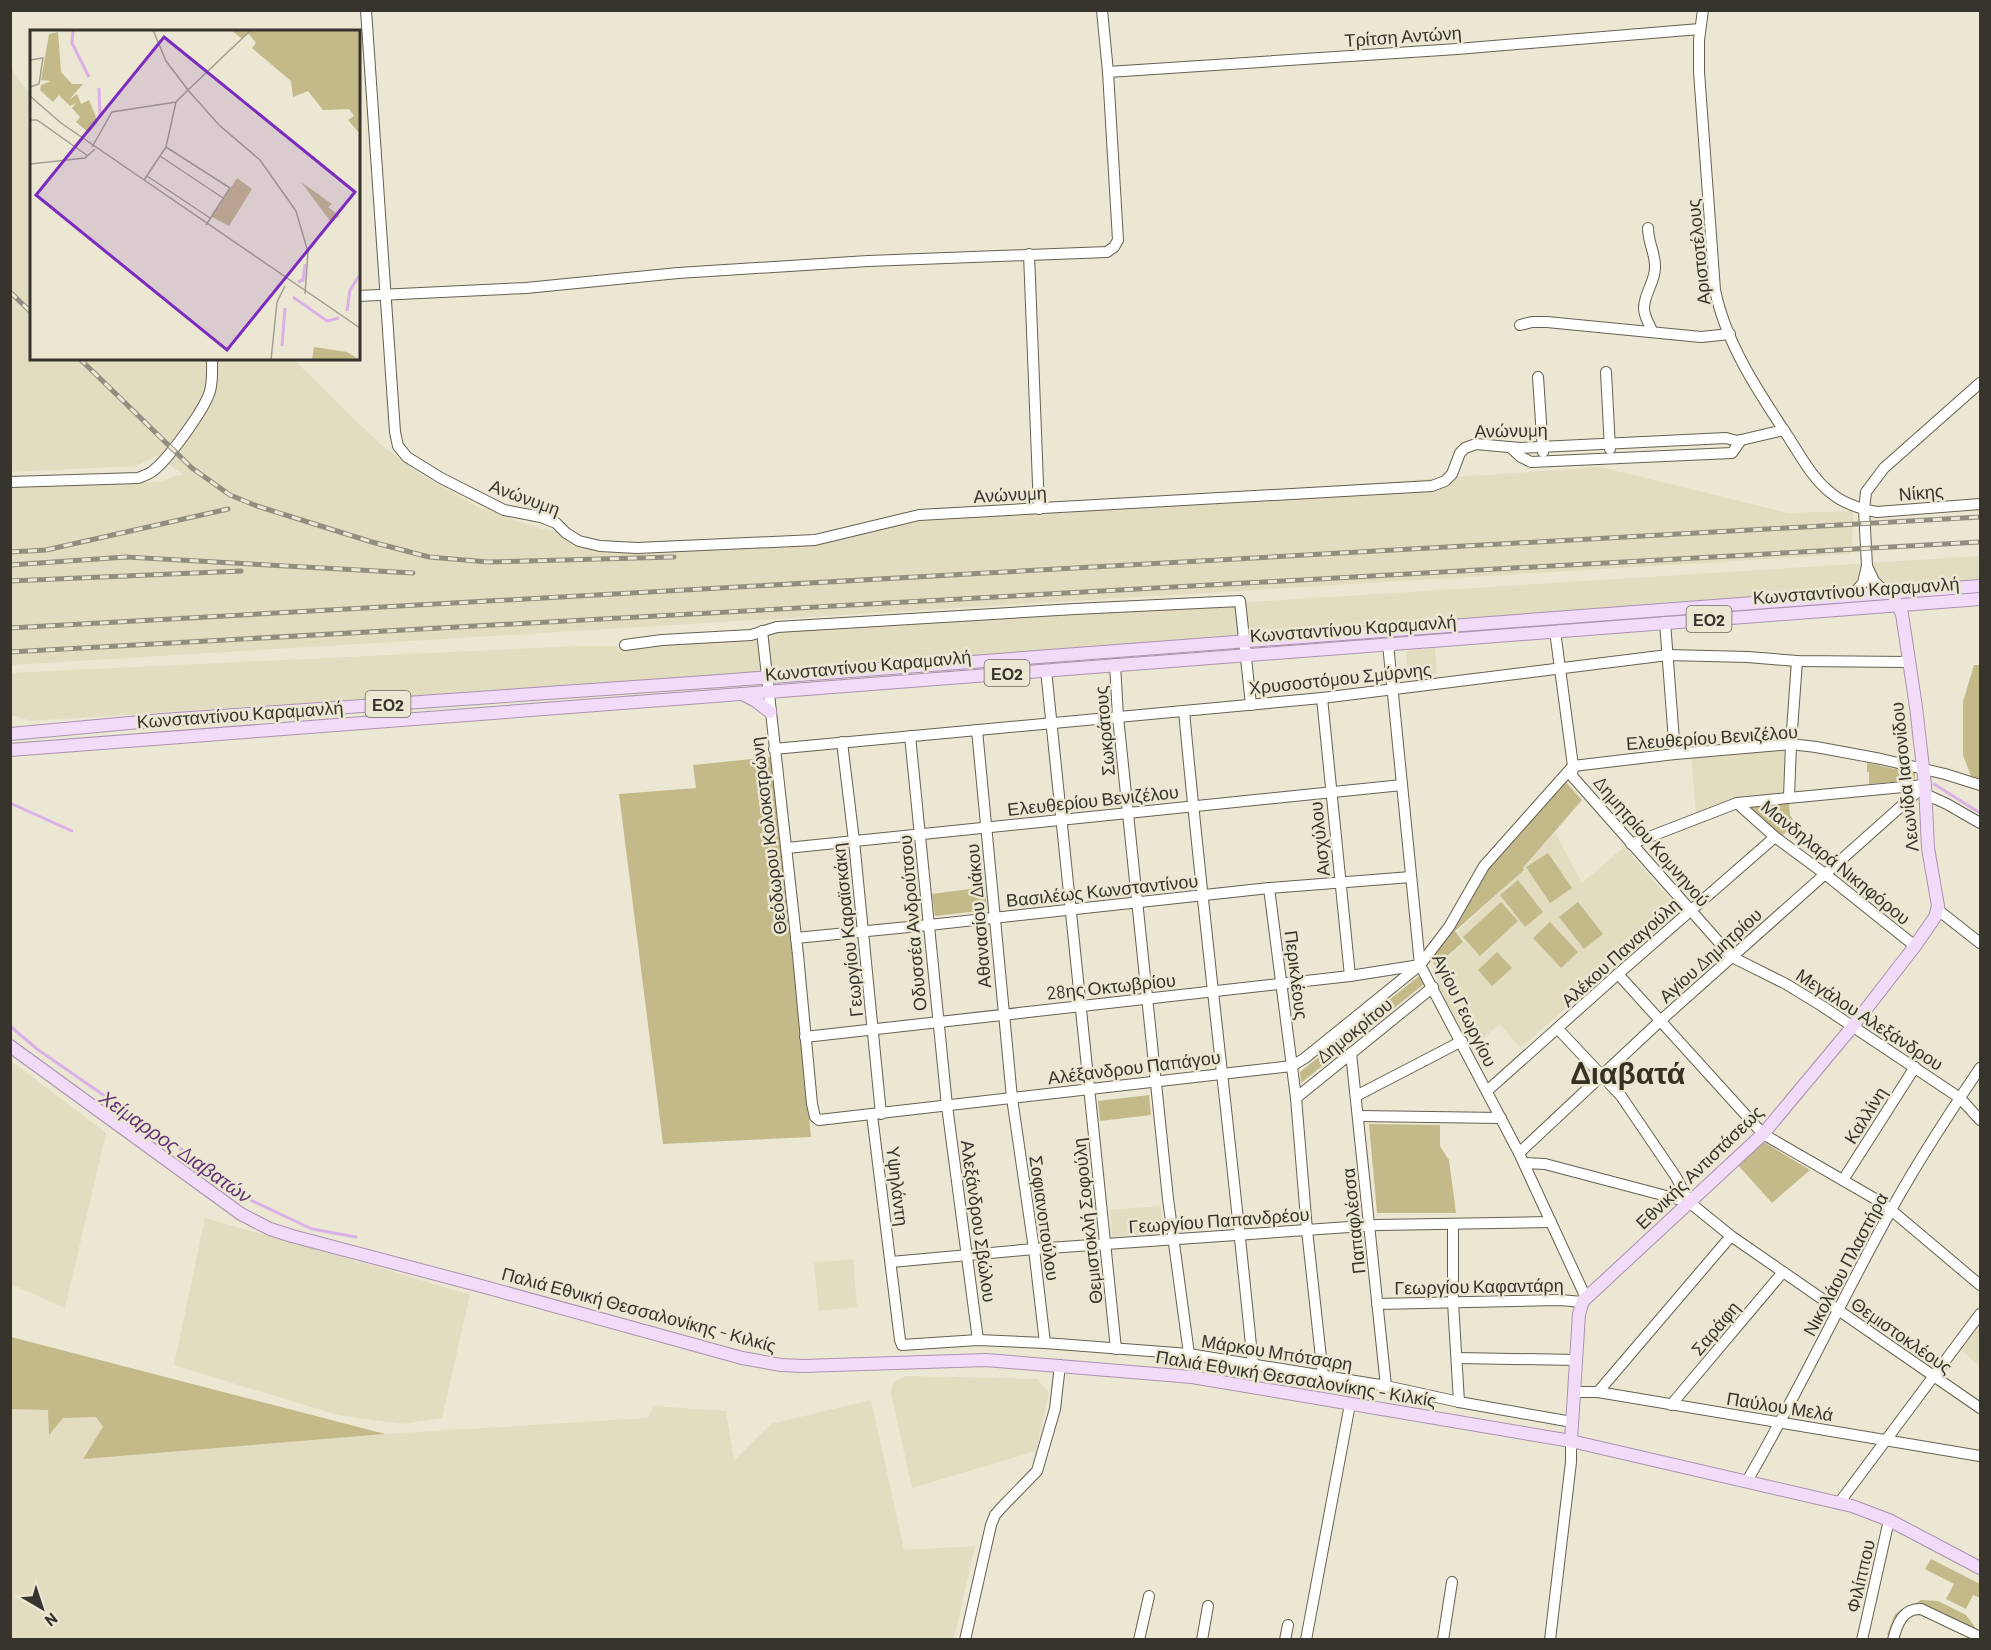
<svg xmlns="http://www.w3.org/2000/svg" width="1991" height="1650" viewBox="0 0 1991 1650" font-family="Barlow,sans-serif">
<rect width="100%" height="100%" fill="#ebe7d3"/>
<g fill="#e2dcc1">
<path d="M10 66 21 83 31 94 32 358 293 359 380 444 422 475 478 507 539 528 603 542 676 546 818 542 916 514 1601 467 1788 513 1854 511 1851 554 11 665V487L158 482 183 474 156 456 136 466 11 472Z"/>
<path d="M1980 556V580L768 672 31 721 11 715 10 673 579 646H623L769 630 1173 607Z"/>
<path d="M1435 648 1437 674 1408 676 1406 651Z"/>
<path d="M1784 749V794L1696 813 1691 756Z"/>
<path d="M1555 832 1582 883 1624 847 1680 910 1520 1048 1500 1024 1476 1044 1462 1030 1439 988 1436 968 1464 942 1457 932 1523 870V868Z"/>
<path d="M11 1061 106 1133 65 1308 11 1284Z"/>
<path d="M1161 1206 1163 1234 1112 1237 1110 1210Z"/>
<path d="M205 1218 354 1260V1262L360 1264 361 1262 470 1295 442 1418 403 1424 337 1415 174 1365Z"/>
<path d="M853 1259 857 1307 819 1311 814 1263Z"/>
<path d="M1977 1327 1980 1330V1366L1959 1349Z"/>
<path d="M10 1337 385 1434 648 1418 653 1406 726 1411 734 1461 771 1424 871 1400 904 1550 975 1546 954 1639H11Z"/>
<path d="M906 1376 1037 1379 1049 1393 1036 1451 912 1488 891 1393 893 1382Z"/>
</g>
<g fill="#c4b989">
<path d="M1974 665H1980V779L1971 776 1963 755V702Z"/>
<path d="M772 757 811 1137 663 1144 619 794 696 788 693 765Z"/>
<path d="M1867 763 1915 773V780L1869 784V772H1867Z"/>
<path d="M1564 780 1582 800 1523 868 1524 870 1455 931 1463 942 1435 967 1432 958 1486 868Z"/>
<path d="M1789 803 1790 815 1795 823 1781 837 1749 810V806Z"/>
<path d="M1548 853 1572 888 1550 903 1526 867Z"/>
<path d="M1518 880 1543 912 1525 927 1500 895Z"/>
<path d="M985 887 987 910 935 916 932 894Z"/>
<path d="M1501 902 1518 921 1480 956 1463 937Z"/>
<path d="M1578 902 1603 934 1584 949 1559 917Z"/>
<path d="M1550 922 1578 952 1561 968 1533 938Z"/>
<path d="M1497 952 1512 968 1492 986 1478 970Z"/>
<path d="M1419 976 1424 984 1301 1083 1300 1072Z"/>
<path d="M1149 1095 1151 1115 1100 1121 1098 1101Z"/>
<path d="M1369 1124 1440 1125V1146L1449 1160 1456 1213H1377Z"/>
<path d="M1762 1141 1810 1170 1772 1203 1737 1164Z"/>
<path d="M10 1337H11L385 1434 83 1459 103 1427 96 1417 63 1418 49 1435 48 1410 11 1409Z"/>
<path d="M1931 1559 1980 1584V1598L1973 1595 1966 1609 1946 1599 1954 1584 1925 1569Z"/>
<path d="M1921 1600 1938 1601 1966 1615 1978 1631 1911 1607 1891 1636 1887 1635 1895 1614Z"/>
</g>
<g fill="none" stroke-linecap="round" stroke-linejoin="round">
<g stroke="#dbb0e8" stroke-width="3">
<path d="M1934 784 1980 813"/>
<path d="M10 803 72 831"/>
<path d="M10 1026 37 1049 180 1148 238 1194 312 1229 356 1237"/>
</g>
<defs>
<g id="minor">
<path d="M366 10 395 432 398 446 407 457 441 478 504 510 541 517 556 523 566 533 579 541 600 546 637 548 815 540 919 515 1432 486 1445 481 1452 474 1460 453 1465 448 1476 444 1520 448 1726 438 1737 441 1784 430"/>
<path d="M1703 10 1699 40V72L1715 290C1726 344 1759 393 1789 438 1801 457 1813 479 1831 493 1844 504 1861 509 1877 512L1980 504"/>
<path d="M1108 72 1457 49 1700 29"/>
<path d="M1648 228C1648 242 1655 253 1655 266 1656 281 1644 293 1644 308 1644 317 1649 323 1652 331"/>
<path d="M1029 254 1039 509"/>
<path d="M358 296 526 288 678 273 868 261 1107 252 1114 247 1118 240 1108 72 1102 10"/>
<path d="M1520 325 1532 322H1547L1701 337 1730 334"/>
<path d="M1606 372 1610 449"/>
<path d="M1538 377 1543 452"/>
<path d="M1511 448 1521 457 1531 462 1732 453 1741 440"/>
<path d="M10 482 138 478C143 476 150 474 154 470 169 458 205 409 210 391 213 380 212 369 212 358"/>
<path d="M1885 592 1874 581 1867 566 1864 510 1866 492 1884 468 1980 383"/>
<path d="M1853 594 1863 583 1867 566"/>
<path d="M1665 622 1675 754"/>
<path d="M762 631 798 955 812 1104 815 1117 819 1120 1292 1066 1305 1058 1420 965 1449 927 1484 866 1573 766"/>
<path d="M1555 631 1573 766 1572 776 1732 957 1786 984 1822 1006 1960 1098 1980 1120"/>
<path d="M1388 644 1420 965 1519 1153 1586 1298"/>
<path d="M625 645 662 640 751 635 777 627 1075 609 1240 601 1251 705"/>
<path d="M1115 664 1118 717 1168 1199 1189 1354"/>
<path d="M1046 670 1116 1349"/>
<path d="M1322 698 1350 976"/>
<path d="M1184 711C1204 929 1232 1147 1253 1366"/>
<path d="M977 730 1012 1098 1034 1249 1045 1343"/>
<path d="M910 736 947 1106 978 1340"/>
<path d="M842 742 854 841 881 1114"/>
<path d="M774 749 1322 698 1668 655 1748 657 1797 661 1908 662"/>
<path d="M1573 766 1675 754 1791 744 1816 747 1881 759 1945 774 1980 785"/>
<path d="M1925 794 1947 804 1980 823"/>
<path d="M1789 797 1791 744 1797 661"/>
<path d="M1737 803 1775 837 1825 874 1915 946"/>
<path d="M1631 844 1737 803 1924 785"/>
<path d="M787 848 1402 785"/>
<path d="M1269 888 1296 1098 1307 1230 1323 1376"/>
<path d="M1938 910 1980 943"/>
<path d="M796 938 929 925 1269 888 1411 877"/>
<path d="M1618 974 1763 1134 1884 1204 1980 1285"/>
<path d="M1558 1029 1621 1096 1676 1177 1689 1202"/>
<path d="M805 1037 1350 976 1420 965"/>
<path d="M1351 1053 1386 1386"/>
<path d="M1487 1091 1618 974 1775 837"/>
<path d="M1356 1096 1462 1041"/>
<path d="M1296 1098 1433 987"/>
<path d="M872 1115 900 1340 902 1345 978 1340 1045 1343 1189 1354 1386 1386 1459 1402 1572 1422"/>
<path d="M1359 1116 1501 1118"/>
<path d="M1519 1153 1660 1021 1925 785"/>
<path d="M1524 1163 1545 1164 1689 1202 1731 1236 1980 1408"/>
<path d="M1843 1180 1915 1067"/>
<path d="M1453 1224V1302L1459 1402"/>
<path d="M891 1262 1034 1249 1378 1225 1551 1222"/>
<path d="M1377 1304 1560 1300 1582 1302"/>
<path d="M1457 1358 1577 1360"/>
<path d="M1574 1392H1598L1980 1456"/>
<path d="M1598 1392 1731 1236"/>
<path d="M1671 1405 1783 1272"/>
<path d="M1747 1481C1796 1397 1837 1309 1884 1223 1912 1170 1946 1118 1980 1068"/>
<path d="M1839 1503 1980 1314"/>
<path d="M965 1640 991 1525 995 1515 1002 1507 1037 1471 1055 1409 1060 1365"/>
<path d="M1139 1640 1149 1596"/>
<path d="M1202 1640 1208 1606"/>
<path d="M1285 1640 1288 1625"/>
<path d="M1306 1640 1350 1404"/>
<path d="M1443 1640 1452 1582"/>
<path d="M1550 1640 1571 1462V1441"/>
<path d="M1862 1640 1889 1520"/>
<path d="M1893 1640C1897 1624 1903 1608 1921 1609L1978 1636"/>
</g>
<g id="major">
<path d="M742 694 756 701 770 712"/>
<path d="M10 734 162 720 706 682 1980 586"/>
<path d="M10 750 1980 599"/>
<path d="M10 1046 241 1214 270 1229 292 1236 485 1287 742 1358 781 1365 803 1366 986 1360 1192 1377 1571 1441 1852 1506 1889 1520 1980 1568"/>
<path d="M1571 1441 1579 1314 1583 1301 1763 1134 1853 1026 1915 946 1935 917 1938 906 1928 848 1925 785 1916 707 1902 614 1895 600"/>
</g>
</defs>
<use href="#minor" stroke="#656150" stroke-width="12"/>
<use href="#major" stroke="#aa91af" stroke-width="14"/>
<use href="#minor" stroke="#fff" stroke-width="10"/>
<use href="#major" stroke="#f2dbf9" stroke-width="12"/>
<defs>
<g id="rail">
<path d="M10 292 32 313"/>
<path d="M79 358 192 468 230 495 257 506 372 542 429 557 488 562 674 557"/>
<path d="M10 552 46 550 228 509"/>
<path d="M10 565 126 557 413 573"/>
<path d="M10 581 241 571"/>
<path d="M10 628 1980 517"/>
<path d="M10 652 1980 542"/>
</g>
</defs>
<use href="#rail" stroke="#918e80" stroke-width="5"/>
<use href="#rail" stroke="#ebe7d3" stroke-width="3" stroke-dasharray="9" stroke-linecap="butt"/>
</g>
<g text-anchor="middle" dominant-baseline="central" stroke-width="5" stroke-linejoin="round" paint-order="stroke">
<g fill="#ebe7d3" stroke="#6c6a5e" stroke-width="1.5">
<rect x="1686.5" y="606" width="45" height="26" rx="4.5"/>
<rect x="984.5" y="660" width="45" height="26" rx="4.5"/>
<rect x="365.5" y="691" width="45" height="26" rx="4.5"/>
</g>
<g font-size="16" font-weight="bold" fill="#36342c">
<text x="1709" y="619">ΕΟ2</text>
<text x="1007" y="673">ΕΟ2</text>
<text x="388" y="704">ΕΟ2</text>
</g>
<g font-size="18" fill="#36342c" stroke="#ebe7d3">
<text transform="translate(1403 36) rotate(-4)">Τρίτση Αντώνη</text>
<text transform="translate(1698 252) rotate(-96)">Αριστοτέλους</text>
<text transform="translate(1511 430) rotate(-1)">Ανώνυμη</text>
<text transform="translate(1921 492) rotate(-5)">Νίκης</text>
<text transform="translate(1010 494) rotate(-3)">Ανώνυμη</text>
<text transform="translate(525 497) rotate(20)">Ανώνυμη</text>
<text transform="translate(1856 590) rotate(-4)">Κωνσταντίνου Καραμανλή</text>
<text transform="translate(1353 628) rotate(-4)">Κωνσταντίνου Καραμανλή</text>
<text transform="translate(868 665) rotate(-5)">Κωνσταντίνου Καραμανλή</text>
<text transform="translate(1340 678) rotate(-6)">Χρυσοστόμου Σμύρνης</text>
<text transform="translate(240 714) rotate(-4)">Κωνσταντίνου Καραμανλή</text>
<text transform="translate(1104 731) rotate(-95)">Σωκράτους</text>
<text transform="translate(1712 737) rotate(-4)">Ελευθερίου Βενιζέλου</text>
<text transform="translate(1904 777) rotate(-96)">Λεωνίδα Ιασονίδου</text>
<text transform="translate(1093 800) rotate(-6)">Ελευθερίου Βενιζέλου</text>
<text transform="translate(768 836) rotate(-97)">Θεόδωρου Κολοκοτρώνη</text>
<text transform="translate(1319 839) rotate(-96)">Αισχύλου</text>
<text transform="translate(1652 841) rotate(49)">Δημητρίου Κομνηνού</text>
<text transform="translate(1836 862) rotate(39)">Μανδηλαρά Νικηφόρου</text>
<text transform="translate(1102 890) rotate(-6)">Βασιλέως Κωνσταντίνου</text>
<text transform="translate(978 916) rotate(-95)">Αθανασίου Διάκου</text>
<text transform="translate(912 923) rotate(-95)">Οδυσσέα Ανδρούτσου</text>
<text transform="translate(847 930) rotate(-96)">Γεωργίου Καραϊσκάκη</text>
<text transform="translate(1620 952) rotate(-42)">Αλέκου Παναγούλη</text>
<text transform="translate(1710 955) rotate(-42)">Αγίου Δημητρίου</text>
<text transform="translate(1297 975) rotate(83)">Περικλέους</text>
<text transform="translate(1111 986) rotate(-6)">28ης Οκτωβρίου</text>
<text transform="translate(1465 1010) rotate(64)">Αγίου Γεωργίου</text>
<text transform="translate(1870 1019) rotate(33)">Μεγάλου Αλεξάνδρου</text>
<text transform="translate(1354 1030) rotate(-39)">Δημοκρίτου</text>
<text transform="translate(1134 1067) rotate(-7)">Αλέξανδρου Παπάγου</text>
<text transform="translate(1865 1115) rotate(-58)">Καλλίνη</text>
<text transform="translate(1699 1167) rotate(-44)">Εθνικής Αντιστάσεως</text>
<text transform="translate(898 1186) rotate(83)">Υψηλάντη</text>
<text transform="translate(1045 1218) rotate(82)">Σοφιανοπούλου</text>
<text transform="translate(1219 1220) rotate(-4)">Γεωργίου Παπανδρέου</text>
<text transform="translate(979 1221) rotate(82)">Αλεξάνδρου Σβώλου</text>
<text transform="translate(1087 1221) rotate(-96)">Θεμιστοκλή Σοφούλη</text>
<text transform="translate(1353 1221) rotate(-96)">Παπαφλέσσα</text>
<text transform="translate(1845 1264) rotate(-62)">Νικολάου Πλαστήρα</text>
<text transform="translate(1479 1286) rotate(-1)">Γεωργίου Καφαντάρη</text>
<text transform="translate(639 1309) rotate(15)">Παλιά Εθνική Θεσσαλονίκης - Κιλκίς</text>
<text transform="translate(1715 1328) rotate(-50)">Σαράφη</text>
<text transform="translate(1902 1335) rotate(35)">Θεμιστοκλέους</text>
<text transform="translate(1277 1352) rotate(9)">Μάρκου Μπότσαρη</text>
<text transform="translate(1296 1378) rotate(9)">Παλιά Εθνική Θεσσαλονίκης - Κιλκίς</text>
<text transform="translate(1780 1406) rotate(9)">Παύλου Μελά</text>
<text transform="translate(1860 1576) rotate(-77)">Φιλίππου</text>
</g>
<g font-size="20" font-style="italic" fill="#673376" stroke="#ebe7d3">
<text transform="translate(176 1146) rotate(35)">Χείμαρρος Διαβατών</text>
</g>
<g font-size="30" font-weight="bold" fill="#363222" stroke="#ebe7d3">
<text x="1628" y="1072">Διαβατά</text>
</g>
</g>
<g transform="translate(30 30)">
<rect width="330" height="330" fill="#ebe7d3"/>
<path d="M201 0H330V104L318 90 324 86 319 79 293 80 278 61 263 67 261 51 222 18 226 13 219 4 211 8ZM28 2 31 42 42 54H53L39 70 47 64 51 74 59 70 68 92 59 103 46 92 50 87 42 78 46 73 40 76 29 65 23 72 10 60 11 55 21 51 11 50 19 4ZM207 148 222 159 199 196 182 187ZM271 152 302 174 298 177 310 186 301 192ZM284 317 317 322 330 330H282Z" fill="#c4b989"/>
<path fill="none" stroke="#dbb0e8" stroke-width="3" d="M43 0 42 13 59 47M69 58 70 87M268 252 273 250 275 234M263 267 297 291 309 288M317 281 320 260 329 246M252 316 255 278"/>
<path fill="none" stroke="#a39f90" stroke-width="1.5" d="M123 0 136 31 158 60 189 95 230 130 266 181 278 222 275 264M0 30 13 28 9 54 0 57M158 60 221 0M0 66 31 93 330 298M0 90H7L58 126M62 117 82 82 146 72 158 60M136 117 200 158 176 195M130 126 193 168M0 134 55 128 65 119M117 146 180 188M114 150 136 117 146 72M241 330 247 272 255 256"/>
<path fill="#7b2cbf" fill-opacity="0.15" stroke="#7b2cbf" stroke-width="3" d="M134 7 325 162 197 320 6 165Z"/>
<rect width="330" height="330" fill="none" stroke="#36342c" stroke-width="3"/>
</g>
<rect width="1991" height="1650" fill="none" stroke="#36342c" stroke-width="24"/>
<g transform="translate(42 1608) rotate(141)" stroke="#ebe7d3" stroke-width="4.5" paint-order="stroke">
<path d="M0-4.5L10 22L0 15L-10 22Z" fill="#36342c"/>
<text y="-9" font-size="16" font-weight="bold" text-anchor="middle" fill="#36342c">N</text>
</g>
</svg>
